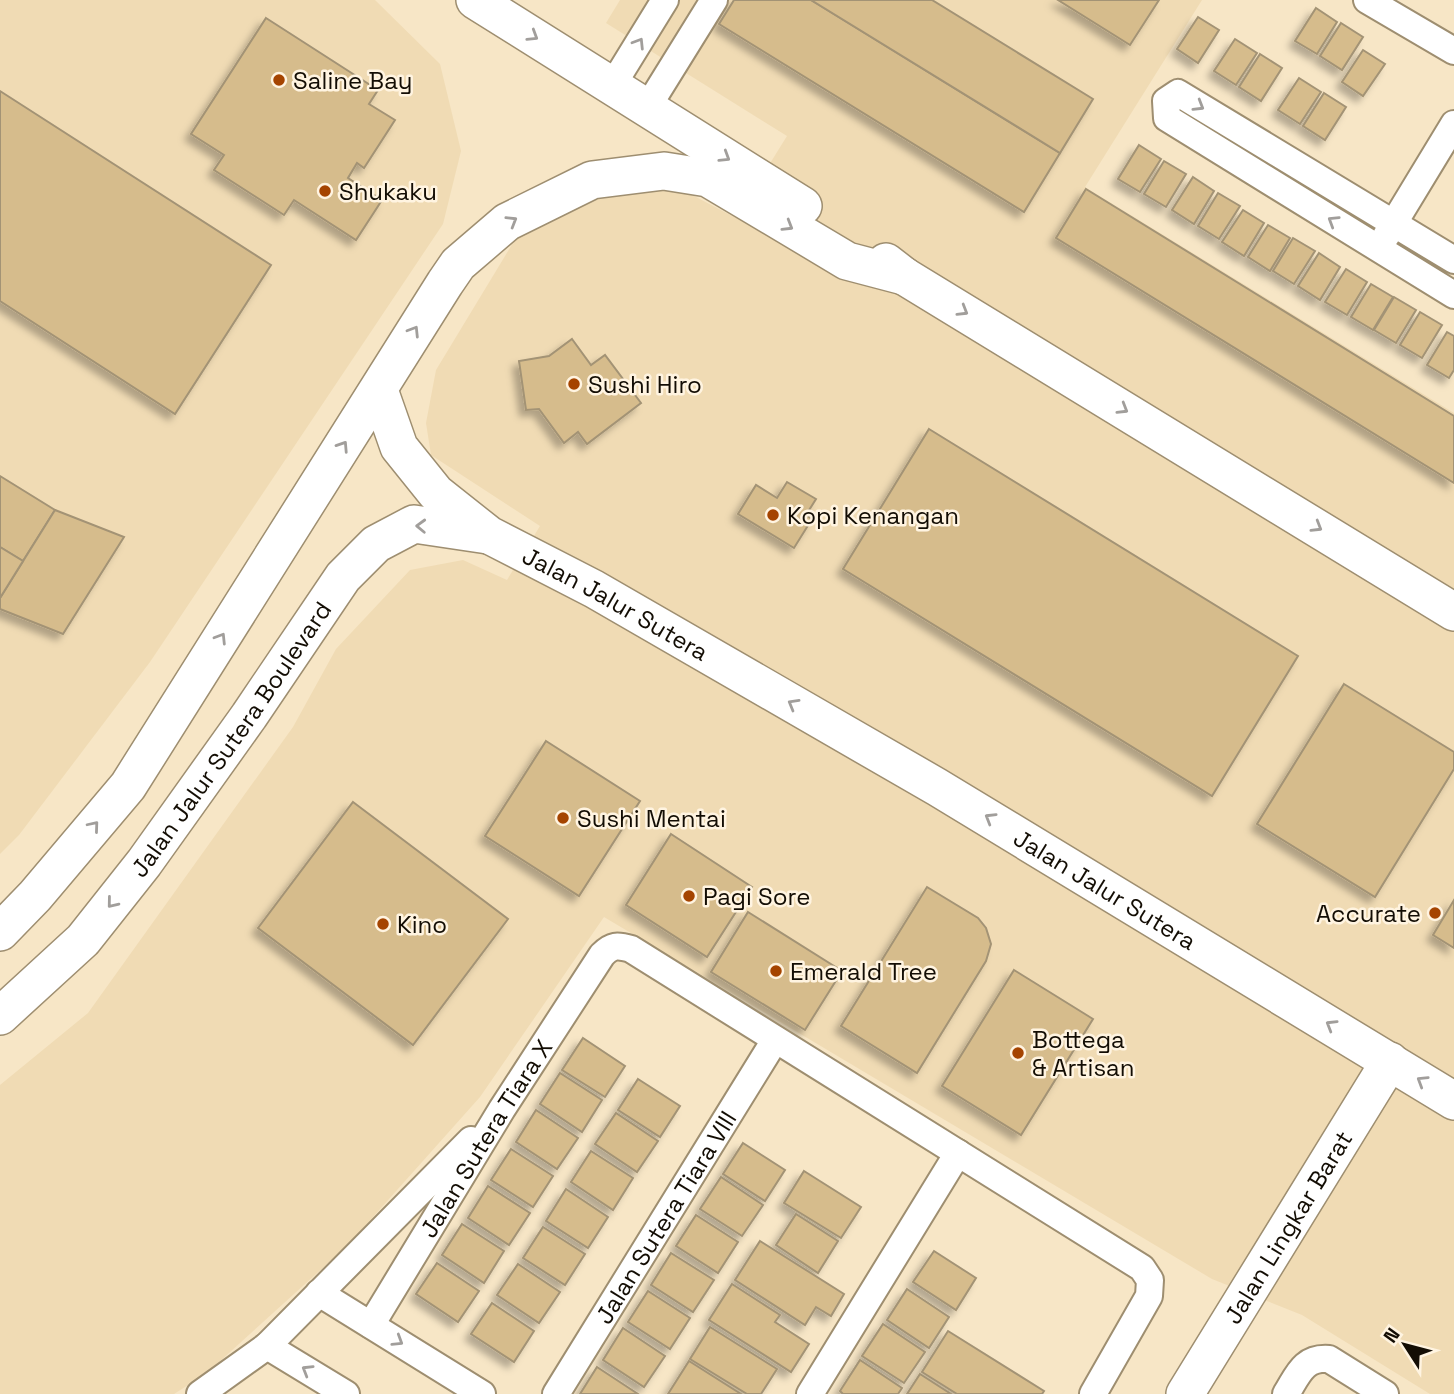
<svg xmlns="http://www.w3.org/2000/svg" width="1454" height="1394" viewBox="0 0 1454 1394" font-family="'Space Grotesk',sans-serif">
<defs>
<filter id="shadow"><feDropShadow dx="-6" dy="6" stdDeviation="3.5" flood-color="#0004"/></filter>
</defs>
<rect width="100%" height="100%" fill="#f7e6c6"/>
<g fill="#f0dbb4">
<path d="M0 0H375L440 64 461 151 443 224 150 662 19 835 0 854Z"/>
<path d="M620 0H1202L1085 187 1454 413V1394H1430L1302 1315 1212 1279 604 917 480 1097 348 1245 207 1373 174 1394H0V1085L88 1013 293 727 336 649 410 570 463 560 507 580 540 526 431 455 426 423 436 370 522 228 587 196 675 186 736 218 787 136 606 23Z"/>
</g>
<g fill="#d6bc8c" stroke="#a39375" stroke-width="2" filter="url(#shadow)">
<path d="M734 0H811L1060 153 1024 212 719 24Z"/>
<path d="M811 0H932L1093 99 1060 153Z"/>
<path d="M1058 0H1159L1130 45Z"/>
<path d="M1316 8 1337 22 1317 54 1295 41Z"/>
<path d="M1198 17 1219 30 1198 63 1177 49Z"/>
<path d="M266 18 378 90 369 104 395 120 364 168 357 163 348 178 382 200 356 240 294 200 284 215 214 170 224 155 191 134Z"/>
<path d="M1341 23 1363 37 1342 70 1320 56Z"/>
<path d="M1235 39 1257 53 1236 85 1214 71Z"/>
<path d="M1363 50 1385 64 1363 96 1342 82Z"/>
<path d="M1260 54 1282 68 1261 101 1239 87Z"/>
<path d="M1299 78 1321 92 1300 124 1278 110Z"/>
<path d="M0 91 271 265 175 414 0 301Z"/>
<path d="M1324 93 1346 107 1325 140 1303 126Z"/>
<path d="M1139 145 1161 159 1140 192 1118 179Z"/>
<path d="M1164 161 1186 174 1166 207 1144 194Z"/>
<path d="M1193 177 1214 191 1194 224 1172 210Z"/>
<path d="M1086 189 1454 416V483L1056 238Z"/>
<path d="M1218 193 1240 206 1219 239 1198 226Z"/>
<path d="M1243 210 1264 223 1244 256 1222 242Z"/>
<path d="M1268 225 1290 238 1270 271 1248 257Z"/>
<path d="M1293 238 1315 251 1294 284 1273 271Z"/>
<path d="M1319 253 1340 267 1320 300 1298 286Z"/>
<path d="M1346 269 1367 282 1347 315 1325 302Z"/>
<path d="M1371 284 1393 297 1373 330 1351 317Z"/>
<path d="M1394 297 1416 310 1396 343 1374 330Z"/>
<path d="M1420 312 1442 325 1422 358 1400 345Z"/>
<path d="M1447 332 1454 336V370L1449 378 1427 365Z"/>
<path d="M572 339 591 365 605 355 641 403 587 444 578 432 564 443 539 409 526 410 519 361 549 356Z"/>
<path d="M929 429 1298 656 1212 796 843 569Z"/>
<path d="M0 476 55 510 23 561 0 547Z"/>
<path d="M787 482 816 499 806 515 812 519 794 548 738 514 756 485 777 498Z"/>
<path d="M55 510 124 537 63 634 0 609V598Z"/>
<path d="M0 547 23 561 0 598Z"/>
<path d="M1344 684 1454 752V769L1375 897 1257 824Z"/>
<path d="M546 741 640 801 579 896 485 836Z"/>
<path d="M353 802 508 919 413 1045 258 928Z"/>
<path d="M671 834 752 887 707 957 626 905Z"/>
<path d="M927 887 978 918 986 928 991 944 986 961 917 1073 841 1026Z"/>
<path d="M1454 900V948L1433 935Z"/>
<path d="M748 912 842 971 805 1030 711 972Z"/>
<path d="M1014 970 1093 1019 1021 1135 942 1086Z"/>
<path d="M583 1038 625 1066 605 1097 562 1070Z"/>
<path d="M560 1073 602 1100 582 1132 540 1104Z"/>
<path d="M638 1079 680 1106 660 1137 618 1110Z"/>
<path d="M536 1110 578 1138 557 1169 516 1142Z"/>
<path d="M616 1113 658 1141 637 1172 595 1144Z"/>
<path d="M743 1143 785 1170 765 1201 723 1174Z"/>
<path d="M511 1149 553 1176 533 1207 491 1180Z"/>
<path d="M591 1151 633 1178 613 1210 571 1182Z"/>
<path d="M804 1171 861 1207 841 1238 784 1203Z"/>
<path d="M721 1177 763 1205 742 1236 700 1209Z"/>
<path d="M488 1186 530 1213 509 1245 468 1218Z"/>
<path d="M566 1189 608 1217 588 1248 546 1221Z"/>
<path d="M796 1214 838 1241 818 1273 776 1245Z"/>
<path d="M696 1215 738 1242 718 1273 676 1246Z"/>
<path d="M462 1224 504 1251 484 1283 442 1255Z"/>
<path d="M543 1227 585 1254 565 1285 523 1258Z"/>
<path d="M760 1241 844 1294 831 1316 816 1307 805 1325 735 1280Z"/>
<path d="M934 1251 976 1278 956 1310 913 1282Z"/>
<path d="M671 1253 714 1280 693 1312 651 1285Z"/>
<path d="M437 1263 479 1291 458 1322 416 1294Z"/>
<path d="M518 1264 560 1292 539 1323 497 1295Z"/>
<path d="M732 1284 780 1315 775 1322 809 1344 791 1372 709 1320Z"/>
<path d="M907 1289 949 1317 929 1348 887 1320Z"/>
<path d="M648 1291 690 1318 670 1349 628 1322Z"/>
<path d="M492 1303 534 1331 514 1362 471 1334Z"/>
<path d="M883 1324 925 1352 904 1383 862 1356Z"/>
<path d="M710 1327 777 1369 761 1394H747L690 1359Z"/>
<path d="M623 1328 665 1356 644 1387 603 1360Z"/>
<path d="M948 1331 1044 1391 1042 1394H957L922 1372Z"/>
<path d="M860 1360 902 1388 898 1394H843L840 1391Z"/>
<path d="M689 1361 741 1394H668Z"/>
<path d="M597 1367 638 1394H580Z"/>
<path d="M920 1374 951 1394H907Z"/>
</g>
<g fill="none" stroke-linecap="round" stroke-linejoin="round">
<defs>
<g id="street">
<path d="M1367 0 1454 51"/>
<path d="M612 86 665 0"/>
<path d="M647 108 714 0"/>
<path d="M1386 236 1454 124"/>
<path d="M1454 260 1178 93 1166 101 1167 118 1454 295"/>
<path d="M319 1293 482 1394"/>
<path id="s1" d="M371 1325 502 1109 602 955C612 945 617 945 631 949L1142 1268 1150 1280 1149 1296 1093 1394"/>
<path d="M267 1346 346 1394"/>
<path d="M200 1394 267 1346 471 1140"/>
<path id="s2" d="M556 1394 775 1040"/>
<path d="M810 1394 958 1153"/>
<path d="M1286 1394C1298 1375 1303 1357 1329 1359L1385 1394"/>
</g>
<g id="secondary">
<path d="M475 0 803 206"/>
<path d="M886 262 904 276 1454 612"/>
<path id="s3" d="M379 390 399 447 436 493 489 535 594 589 937 787 1454 1101"/>
<path d="M0 932 35 896 128 786 445 283 458 264 507 222 592 180 664 171 708 178 847 261 904 276"/>
<path id="s4" d="M0 1016 83 940 144 863 249 716 343 577 376 544 414 524 488 535"/>
<path id="s5" d="M1185 1394 1390 1061"/>
</g>
</defs>
<use href="#street" stroke="#9e8e70" stroke-width="30"/>
<use href="#secondary" stroke="#9e8e70" stroke-width="40"/>
<use href="#street" stroke="#fff" stroke-width="26"/>
<use href="#secondary" stroke="#fff" stroke-width="37"/>
</g>
<defs><path id="oneway-chevron" d="M-2-3.5L2.5 0L-2 3.5" fill="none" stroke-width="1.6" stroke-linecap="round" stroke-linejoin="round" transform="scale(1.75)"/></defs>
<g stroke="#a19e9b">
<use href="#oneway-chevron" transform="translate(533 36) rotate(32)"/>
<use href="#oneway-chevron" transform="translate(639 43) rotate(-58)"/>
<use href="#oneway-chevron" transform="translate(1199 106) rotate(31)"/>
<use href="#oneway-chevron" transform="translate(725 157) rotate(32)"/>
<use href="#oneway-chevron" transform="translate(512 221) rotate(-31)"/>
<use href="#oneway-chevron" transform="translate(1333 221) rotate(-148)"/>
<use href="#oneway-chevron" transform="translate(788 226) rotate(31)"/>
<use href="#oneway-chevron" transform="translate(963 311) rotate(31)"/>
<use href="#oneway-chevron" transform="translate(414 331) rotate(-58)"/>
<use href="#oneway-chevron" transform="translate(1123 409) rotate(31)"/>
<use href="#oneway-chevron" transform="translate(343 446) rotate(-57)"/>
<use href="#oneway-chevron" transform="translate(421 526) rotate(-178)"/>
<use href="#oneway-chevron" transform="translate(1317 527) rotate(31)"/>
<use href="#oneway-chevron" transform="translate(221 638) rotate(-58)"/>
<use href="#oneway-chevron" transform="translate(793 704) rotate(-150)"/>
<use href="#oneway-chevron" transform="translate(990 818) rotate(-149)"/>
<use href="#oneway-chevron" transform="translate(94 826) rotate(-50)"/>
<use href="#oneway-chevron" transform="translate(112 903) rotate(129)"/>
<use href="#oneway-chevron" transform="translate(1331 1025) rotate(-149)"/>
<use href="#oneway-chevron" transform="translate(1422 1081) rotate(-148)"/>
<use href="#oneway-chevron" transform="translate(398 1341) rotate(32)"/>
<use href="#oneway-chevron" transform="translate(307 1370) rotate(-149)"/>
</g>
<g fill="#a54400" stroke="#fff4e1" stroke-width="2.5">
<circle cx="279" cy="80" r="7"/>
<circle cx="325" cy="191" r="7"/>
<circle cx="574" cy="384" r="7"/>
<circle cx="773" cy="515" r="7"/>
<circle cx="563" cy="818" r="7"/>
<circle cx="689" cy="896" r="7"/>
<circle cx="1435" cy="913" r="7"/>
<circle cx="383" cy="924" r="7"/>
<circle cx="776" cy="971" r="7"/>
<circle cx="1018" cy="1053" r="7"/>
</g>
<g text-anchor="middle" dominant-baseline="central" stroke-width="5" stroke-linejoin="round" paint-order="stroke">
<g font-size="24" fill="#130d04" stroke="#fff4e1" text-anchor="start">
<text x="293" y="80">Saline Bay</text>
<text x="339" y="191">Shukaku</text>
<text x="588" y="384">Sushi Hiro</text>
<text x="787" y="515">Kopi Kenangan</text>
<text x="577" y="818">Sushi Mentai</text>
<text x="703" y="896">Pagi Sore</text>
<text x="1421" y="913" text-anchor="end">Accurate</text>
<text x="397" y="924">Kino</text>
<text x="790" y="971">Emerald Tree</text>
<text x="1032" y="1039">Bottega<tspan x="1032" dy="28">&amp; Artisan</tspan></text>
</g>
<g font-size="24" fill="#130d04" stroke="#fff4e1">
<text stroke="none"><textPath href="#s3" startOffset="331">Jalan Jalur Sutera</textPath></text>
<text stroke="none"><textPath href="#s4" startOffset="362">Jalan Jalur Sutera Boulevard</textPath></text>
<text stroke="none"><textPath href="#s3" startOffset="898">Jalan Jalur Sutera</textPath></text>
<text stroke="none"><textPath href="#s1" startOffset="219">Jalan Sutera Tiara X</textPath></text>
<text stroke="none"><textPath href="#s2" startOffset="208">Jalan Sutera Tiara VIII</textPath></text>
<text stroke="none"><textPath href="#s5" startOffset="196">Jalan Lingkar Barat</textPath></text>
</g>
</g>
<g transform="translate(1405 1345) rotate(306)" stroke="#fff4e1" stroke-width="5" paint-order="stroke">
<path d="M0-5L12 26L0 18L-12 26Z" fill="#130d04"/>
<text y="-10" font-size="19" font-weight="bold" text-anchor="middle" fill="#130d04">N</text>
</g>
</svg>
